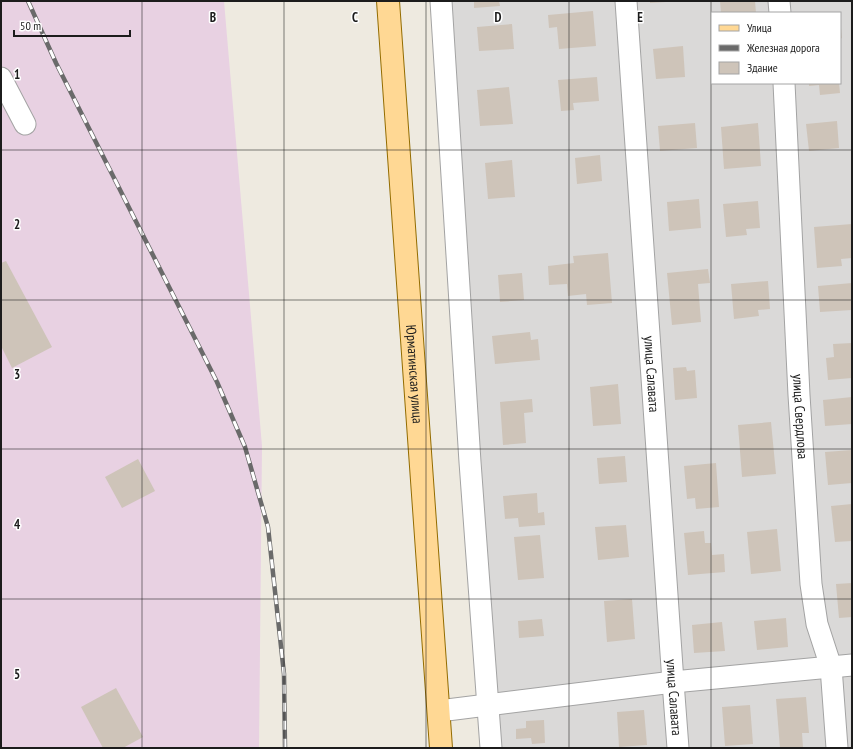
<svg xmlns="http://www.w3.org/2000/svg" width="853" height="749" viewBox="0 0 853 749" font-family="'PT Sans Narrow',sans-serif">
<rect width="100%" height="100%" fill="#eeeae0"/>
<path fill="#dad9d8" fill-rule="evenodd" d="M449 1H852V748H501ZM712 13H840V83H712Z"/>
<path fill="#e8d1e2" d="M1 1H224L262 446 259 748H1Z"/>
<g fill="#cec4b9">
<path d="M474 1H499L500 6 474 8Z"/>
<path d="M650 1H666V2L650 3Z"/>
<path d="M720 1H755L756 13H721Z"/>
<path d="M593 11 596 46 559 49 557 27 549 28 548 15Z"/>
<path d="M512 24 514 49 479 51 477 27Z"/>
<path d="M840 28H841L842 38 840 39Z"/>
<path d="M683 46 685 77 656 79 653 49Z"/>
<path d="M597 77 599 101 573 103 574 110 561 111 558 80Z"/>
<path d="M809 83H839L840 93 820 95 819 85 809 86Z"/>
<path d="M509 87 513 124 480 126 477 90Z"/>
<path d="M837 121 839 148 809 151 806 124Z"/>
<path d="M695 123 697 148 660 151 658 126Z"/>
<path d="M758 123 761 166 724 169 721 127Z"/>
<path d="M600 155 602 181 577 184 575 158Z"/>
<path d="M512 160 515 197 488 199 485 163Z"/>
<path d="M699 199 701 228 669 231 667 202Z"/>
<path d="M758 201 760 228 746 229 747 235 726 237 723 204Z"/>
<path d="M852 224V258L841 259 842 266 817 268 814 227Z"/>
<path d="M608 253 612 303 587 305 586 294 568 296 567 284 549 285 548 266 574 263 573 256Z"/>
<path d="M6 261 52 347 12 368 1 346V263Z"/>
<path d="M708 269 710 283 698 284 701 322 672 325 667 273Z"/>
<path d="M522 273 524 300 500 302 498 275Z"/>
<path d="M768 281 770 309 758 310 759 316 734 319 731 284Z"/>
<path d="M852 283V310L820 312 818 286Z"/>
<path d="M530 332 531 340 538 339 540 360 495 364 492 336Z"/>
<path d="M852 343V378L828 380 826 358 834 357 833 344Z"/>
<path d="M686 367 687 371 695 370 697 398 675 400 673 368Z"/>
<path d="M618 384 621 424 593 426 590 387Z"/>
<path d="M852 397V424L825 426 823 400Z"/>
<path d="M532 399 533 412 524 413 526 443 503 445 500 402Z"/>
<path d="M771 422 776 474 742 477 738 425Z"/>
<path d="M852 450V483L828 485 825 452Z"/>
<path d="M625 456 627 482 599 484 597 458Z"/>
<path d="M138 459 155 491 122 508 105 477Z"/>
<path d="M716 463 719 507 696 509 695 498 687 499 684 466Z"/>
<path d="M537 493 538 513 544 512 545 525 519 527 518 518 505 519 503 496Z"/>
<path d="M852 504V541L835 542 831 506Z"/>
<path d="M626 525 629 557 598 560 595 527Z"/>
<path d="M777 529 781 571 751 574 747 532Z"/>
<path d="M704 531 705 543H711L712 555 724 554 725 572 688 575 684 533Z"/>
<path d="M540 535 544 578 518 580 514 537Z"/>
<path d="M852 583V617L839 618 836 584Z"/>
<path d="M632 599 635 639 607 642 604 601Z"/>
<path d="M786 618 788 647 757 650 754 621Z"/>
<path d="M542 619 544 636 519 638 518 621Z"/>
<path d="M722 622 725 651 694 653 692 625Z"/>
<path d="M116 688 143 737 123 748H103L81 707Z"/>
<path d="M806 697 809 733H802L803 748H780L776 699Z"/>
<path d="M750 705 753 744 725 746 722 707Z"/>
<path d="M644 710 647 745 619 747 617 712Z"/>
<path d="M544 720 545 743 532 744 531 738 516 739V729L526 728V721Z"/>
</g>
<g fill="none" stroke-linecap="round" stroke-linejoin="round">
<defs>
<g id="minor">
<path d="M441 1 470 462 491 748"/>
<path id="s1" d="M626 1 673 682 678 748"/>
<path d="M779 1 780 13"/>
<path d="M1 78 25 124"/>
<path id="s2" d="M784 83 799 395 811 584 817 624 831 667 837 748"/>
<path d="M439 711 673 682 852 665"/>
</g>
<g id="major">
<path id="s3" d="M388 1 441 748"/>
</g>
</defs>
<use href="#minor" stroke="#a3a3a3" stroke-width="23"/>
<use href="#major" stroke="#936c00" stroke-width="24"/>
<use href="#minor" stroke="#fff" stroke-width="21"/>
<use href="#major" stroke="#ffd894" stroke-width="22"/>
<defs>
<path id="rail" d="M28 1 56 63 217 382 245 447 268 527 284 674 285 748"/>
</defs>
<use href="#rail" stroke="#6a6a6a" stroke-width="4.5"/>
<use href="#rail" stroke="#fff" stroke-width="3" stroke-dasharray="9" stroke-linecap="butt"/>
</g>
<path fill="none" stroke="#1c1c1c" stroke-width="1" stroke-opacity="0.55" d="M142 1V748M284 1V748M426 1V748M569 1V748M711 1V748M1 150H852M1 300H852M1 449H852M1 599H852"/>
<g text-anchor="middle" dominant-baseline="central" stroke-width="3" stroke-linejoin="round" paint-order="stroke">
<g font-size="14" fill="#1c1c1c" stroke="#fff">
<text stroke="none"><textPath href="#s3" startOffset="374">Юрматинская улица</textPath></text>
<text stroke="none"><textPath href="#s1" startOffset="374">улица Салавата</textPath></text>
<text stroke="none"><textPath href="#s2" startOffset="334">улица Свердлова</textPath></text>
<text stroke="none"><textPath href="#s1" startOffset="698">улица Салавата</textPath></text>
</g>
</g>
<g font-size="13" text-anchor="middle" font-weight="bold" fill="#1c1c1c" stroke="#fff" stroke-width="3" stroke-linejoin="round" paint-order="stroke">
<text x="213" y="22">B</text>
<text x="355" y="22">C</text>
<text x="498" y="22">D</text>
<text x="640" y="22">E</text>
<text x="17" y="79">1</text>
<text x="17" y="229">2</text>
<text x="17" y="379">3</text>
<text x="17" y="529">4</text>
<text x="17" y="679">5</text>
</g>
<rect width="853" height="749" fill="none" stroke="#1c1c1c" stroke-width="4"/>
<rect x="711" y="12" width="130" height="72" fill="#ffffff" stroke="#a4a4a4"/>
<rect x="719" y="25" width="20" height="6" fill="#ffd894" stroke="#a4a4a4"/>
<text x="747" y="32" font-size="12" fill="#1c1c1c">Улица</text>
<rect x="719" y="45" width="20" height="6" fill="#6a6a6a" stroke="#a4a4a4"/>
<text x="747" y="52" font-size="12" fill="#1c1c1c">Железная дорога</text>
<rect x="719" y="62" width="20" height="12" fill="#cec4b9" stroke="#a4a4a4"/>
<text x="747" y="72" font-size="12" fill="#1c1c1c">Здание</text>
<path d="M14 30v6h116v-6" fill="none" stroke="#1c1c1c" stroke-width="2"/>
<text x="20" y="30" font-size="12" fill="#1c1c1c" stroke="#ffffff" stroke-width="3" paint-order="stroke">50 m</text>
</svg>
